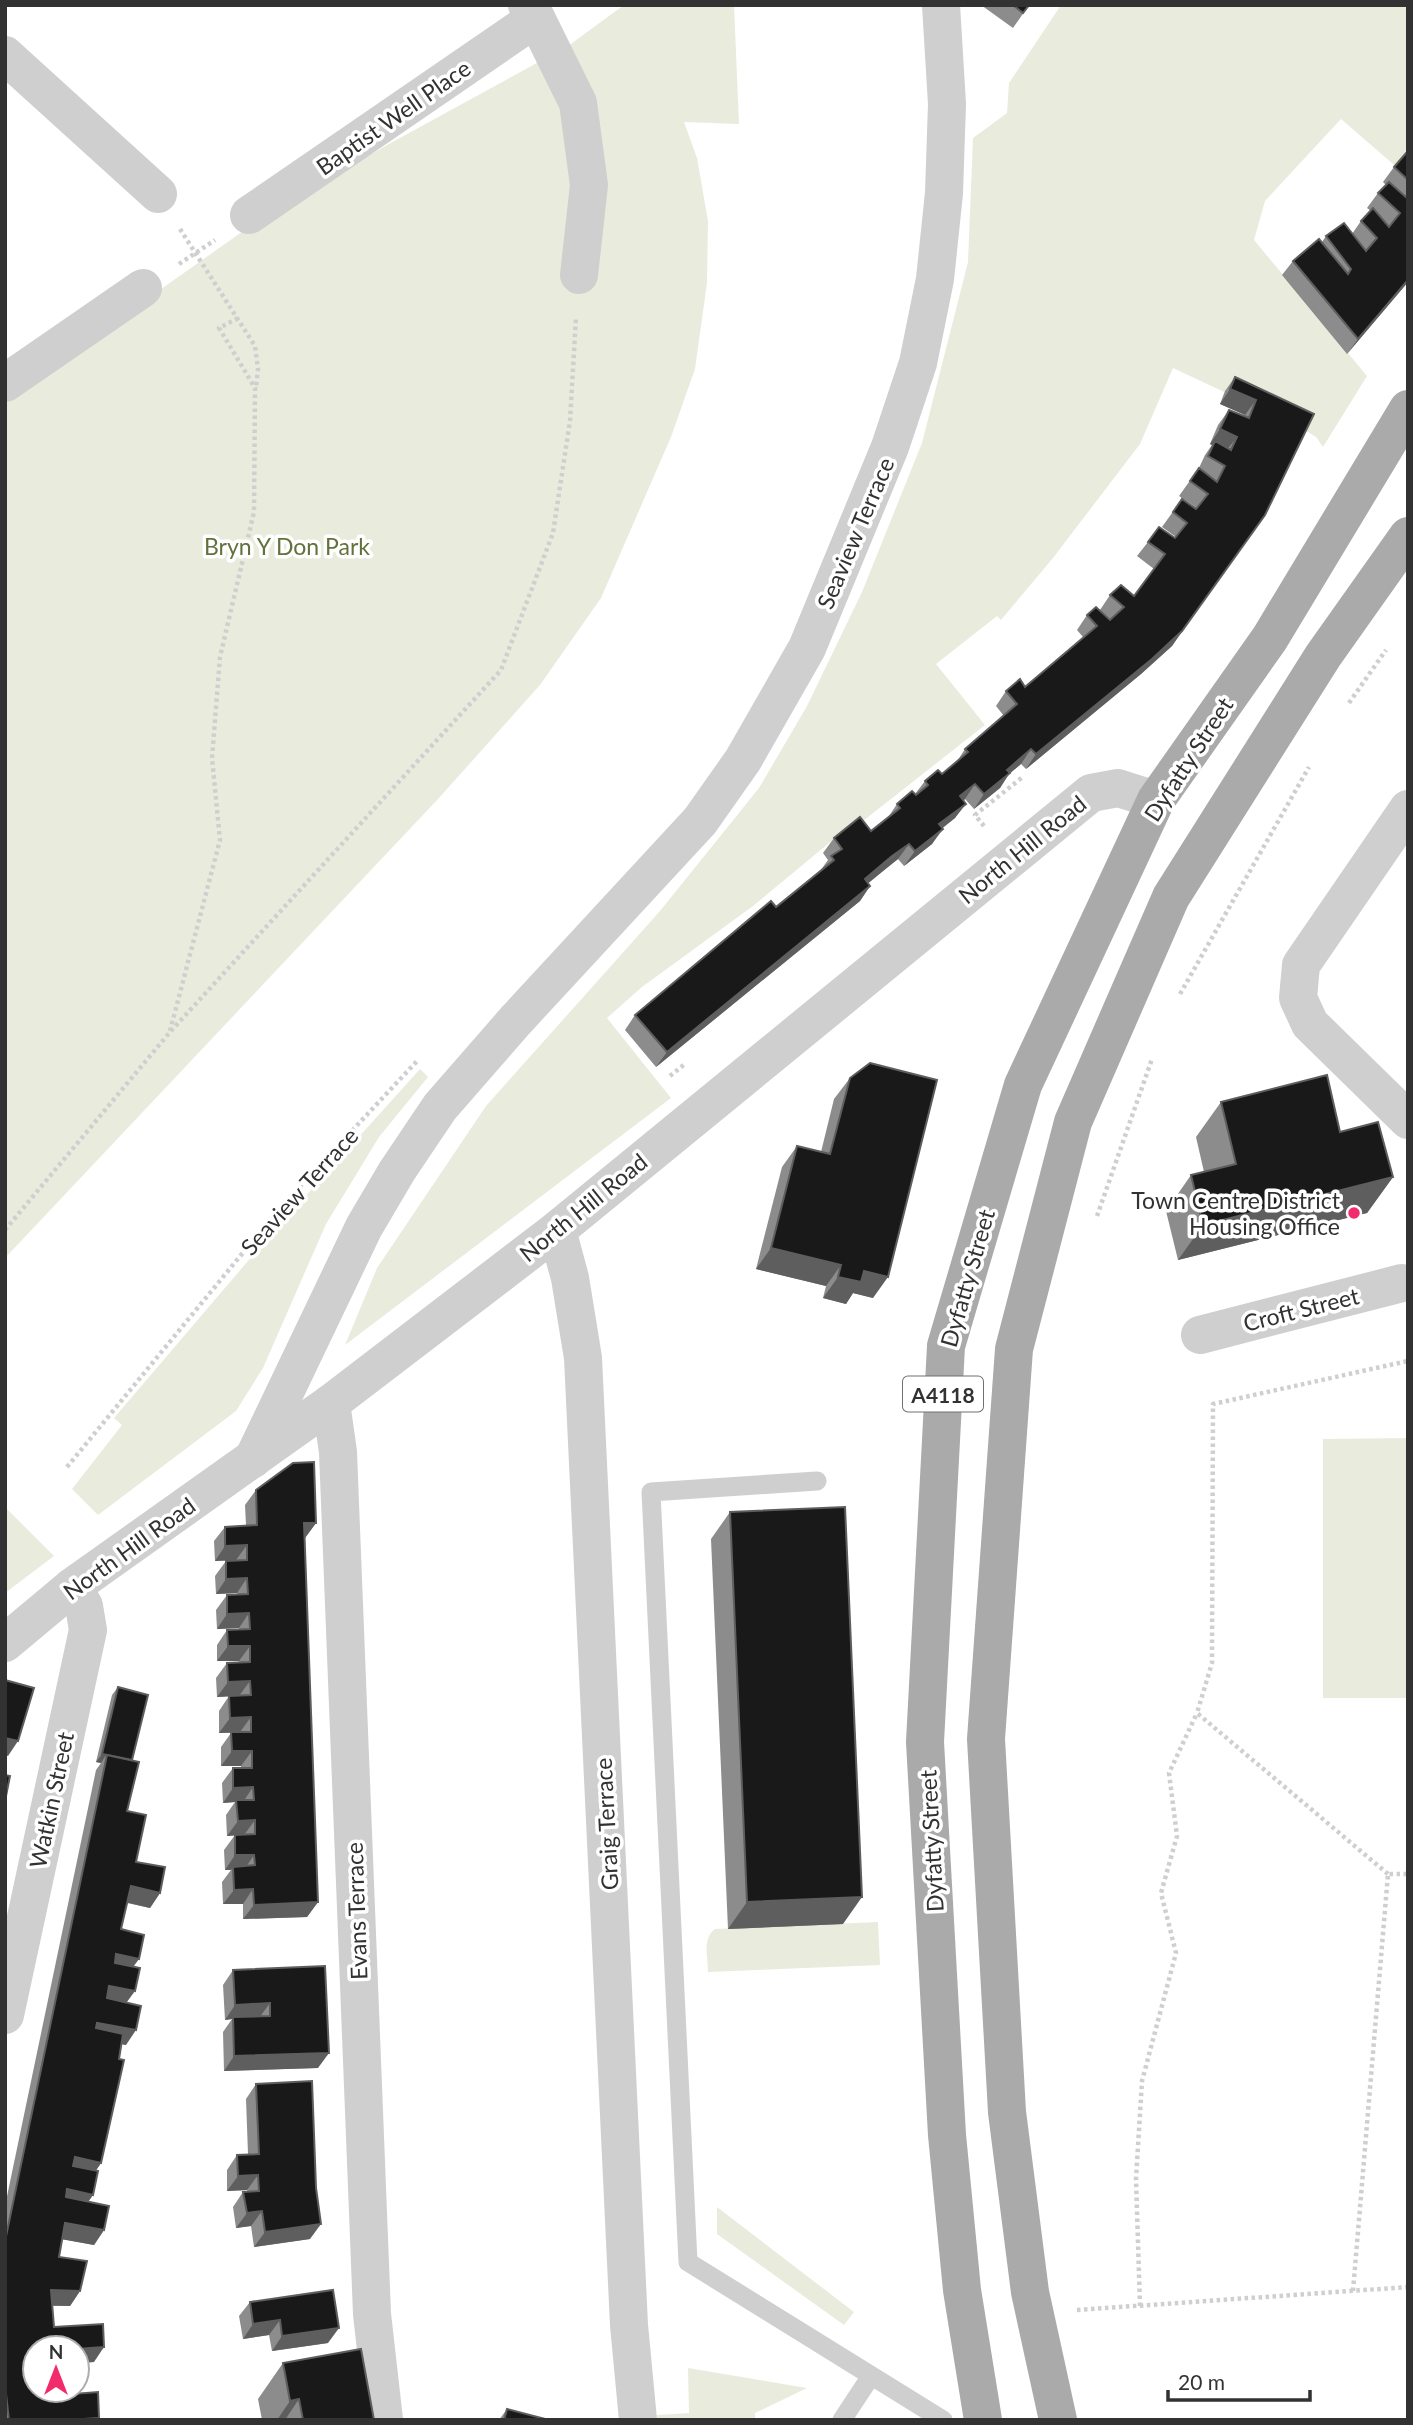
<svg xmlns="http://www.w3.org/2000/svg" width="1413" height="2425" viewBox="0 0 1413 2425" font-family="Lato,sans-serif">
<rect width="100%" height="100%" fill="#fff"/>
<g fill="#e9ecdd">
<path d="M624 5H734L739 124 684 122 697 158 708 221 707 283 695 369 671 437 601 598 540 685 439 798 5 1258V399L259 220 387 145 568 46Z"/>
<path d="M1061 5H1408V177L1341 119 1265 201 1254 240 1367 376 1323 447 1316 437 1303 429 1173 368 1140 444 1053 558 1001 620 997 616 936 664 985 725 849 832 846 829 753 906 642 987 607 1018 671 1098 345 1345 377 1268 486 1106 660 911 759 788 807 706 862 592 922 443 968 262 973 138 1007 113 1009 83Z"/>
<path d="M420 1069 428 1077 379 1137 326 1224 263 1368 236 1411 98 1515 72 1489 122 1425 114 1418 265 1241Z"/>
<path d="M1408 1438V1698H1323V1439Z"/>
<path d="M5 1507 54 1556 5 1593Z"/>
<path d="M878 1922 880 1965 708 1972C708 1958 702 1938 715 1929Z"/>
<path d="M717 2207 854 2312 844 2325 717 2234Z"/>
<path d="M688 2368 807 2388 755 2413V2420H657V2415L689 2413Z"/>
</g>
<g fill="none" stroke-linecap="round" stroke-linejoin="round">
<g stroke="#cfcfcf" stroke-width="4.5" stroke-dasharray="3.5 3.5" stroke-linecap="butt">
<path d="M180 229 255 346 258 369 256 387"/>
<path d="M179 264 215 240"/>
<path d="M1349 703 1386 650"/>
<path d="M984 826 975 815 1024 776"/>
<path d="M1180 994 1309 767"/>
<path d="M170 1031 220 840 212 758 220 657 254 512 255 388 219 328 238 318"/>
<path d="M670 1076 686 1063"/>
<path d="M1097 1216 1152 1059"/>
<path d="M5 1230 170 1032 501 670 553 533 570 421 576 317"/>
<path d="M67 1467 278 1210 418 1060"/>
<path d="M1388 1874 1197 1713 1212 1663 1213 1404 1408 1361"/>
<path d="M1353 2291 1388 1874H1408"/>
<path d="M1140 2306 1136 2179 1142 2081 1176 1953 1161 1893 1177 1836 1169 1773 1197 1713"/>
<path d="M1077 2310 1408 2287"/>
</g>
<g stroke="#cfcfcf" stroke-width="19">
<path d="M817 1481 651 1492 688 2262 943 2420"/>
<path d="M842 2420 871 2376"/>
</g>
<g stroke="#cfcfcf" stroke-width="38">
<path d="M527 5 536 18 578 103 589 185 579 275"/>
<path d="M5 55 158 194"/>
<path d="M249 215 536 18"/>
<path d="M5 383 143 288"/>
<path d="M1408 809 1301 965 1298 998 1310 1024 1408 1120"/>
<path d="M557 1230 570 1278 583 1358 629 2325 638 2420"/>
<path d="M1200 1335 1402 1283"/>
<path d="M331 1403 338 1452 372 2314 384 2420"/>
<path d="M253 1459 364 1227 397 1171 440 1107 515 1021 700 821 743 760 807 648 890 447 918 363 935 279 944 193 947 104 941 5"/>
<path d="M5 1643 72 1587 331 1403 557 1230 1091 793 1118 788 1156 800"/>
<path d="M5 2015 88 1630 84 1606 72 1587"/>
</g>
<g stroke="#aaa" stroke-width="38">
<path d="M983 2420 962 2290 947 2135 925 1742 946 1346 1023 1085 1156 800 1270 638 1408 409"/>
<path d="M1058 2420 1030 2292 1007 2112 986 1739 1014 1349 1073 1122 1171 897 1323 656 1408 536"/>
</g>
</g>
<g fill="#8c8c8c">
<path d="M981 5H1029L1013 28Z"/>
<path d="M1408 153V282L1347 354 1282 275 1293 261 1322 242 1326 236 1352 234 1361 221 1371 211 1367 208 1378 193 1386 185 1383 182 1394 167Z"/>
<path d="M1235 377 1314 414 1172 646 1141 674 1026 769 1021 764 1009 774 1000 788 974 809 965 799 955 818 942 828 932 844 904 866 898 859 882 871 868 883 870 886 860 901 656 1067 625 1030 635 1015 776 907 820 871 828 860 823 853 834 838 871 831 887 819 897 804 915 794 925 781 942 774 956 763 965 749 1004 716 996 706 1006 691 1025 687 1083 637 1077 630 1087 615 1110 620H1111L1100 610 1110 595 1134 596 1154 569 1137 556 1148 542 1175 538 1176 537 1162 527 1182 499 1197 508 1179 496 1199 468 1205 455 1212 445 1210 444 1218 425 1229 410 1245 417V415L1220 404 1225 391Z"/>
<path d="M850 1078 873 1298 853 1293 846 1304 823 1298 826 1286 756 1269 782 1167 797 1146 821 1152 834 1099Z"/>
<path d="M1221 1102 1340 1132 1393 1177 1367 1213 1178 1260 1166 1211 1191 1175 1204 1172 1196 1137Z"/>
<path d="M256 1490 316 1523 305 1538 318 1902 307 1917 243 1919V1904H223L222 1882 231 1870H225L224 1850 235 1835 227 1836 226 1815 235 1802 223 1803 222 1783 233 1768H241V1766H221V1747L231 1733H219V1711L229 1696 217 1697 216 1678 227 1663H239V1661H217V1645L227 1630 239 1629V1628L217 1629 216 1610 227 1595H237V1593L216 1594 215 1576 226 1561 236 1560 215 1561 214 1541 225 1527 246 1525 245 1505Z"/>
<path d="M730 1512 843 1924 728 1929 711 1539Z"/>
<path d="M118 1687 132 1760 127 1811 136 1862 160 1893 150 1908 127 1903 121 1929 133 1967 126 2003V2045L122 2044 101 2163 96 2170 93 2195 88 2202 104 2230 94 2245 62 2239 59 2257 80 2291 70 2306H52L54 2327 94 2362 82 2363 83 2387 78 2393 99 2418 98 2420H5V2206L96 1770 101 1763 96 1762 112 1695Z"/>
<path d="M325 1966 318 2068 224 2071 223 2032 232 2019 225 2020 223 1985 233 1970Z"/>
<path d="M256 2084 310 2239 254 2247 251 2226 236 2228 233 2207 243 2192H248L247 2190 227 2191V2170L237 2155 248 2154 246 2099Z"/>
<path d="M250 2302 328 2343 272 2351 269 2335 243 2339 239 2316Z"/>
<path d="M283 2363 374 2420H262L258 2399Z"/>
<path d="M507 2409 549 2420H499Z"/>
</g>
<g fill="#5e5e5e">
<path d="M1408 280V282L1347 354 1358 339Z"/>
<path d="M1230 389 1256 400 1245 415 1220 404Z"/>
<path d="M1220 429 1237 437 1226 451 1215 441 1212 445 1210 444Z"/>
<path d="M1265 515 1172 646 1141 674 1026 769 1036 754Z"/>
<path d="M1031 749 1021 764 1009 774 1000 788 974 809 984 794 1007 770Z"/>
<path d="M975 784 965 799 950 811 960 796Z"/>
<path d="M966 804 955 818 929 839 939 824Z"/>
<path d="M943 829 932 844 904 866 915 851Z"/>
<path d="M909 844 898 859 855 894 865 879Z"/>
<path d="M870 886 860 901 656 1067 667 1052Z"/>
<path d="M1393 1177 1367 1213 1178 1260 1203 1225Z"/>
<path d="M771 1248 841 1265 826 1286 756 1269Z"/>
<path d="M864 1271 888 1277 873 1298 853 1293 846 1304 823 1298 838 1277Z"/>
<path d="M304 1523H316L305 1538H294Z"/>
<path d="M247 1545 236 1560 215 1561 225 1546Z"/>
<path d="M247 1578 237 1593 216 1594 226 1579Z"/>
<path d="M249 1613 239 1628 217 1629 227 1614Z"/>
<path d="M228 1646H250L239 1661H217Z"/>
<path d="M250 1681 239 1696 217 1697 228 1682Z"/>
<path d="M251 1717 240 1732 219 1733 230 1718Z"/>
<path d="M5 1738 18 1741 8 1756 5 1755Z"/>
<path d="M232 1751H252L241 1766H221Z"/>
<path d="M102 1754 106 1755 101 1763 96 1762Z"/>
<path d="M253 1787 243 1802 236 1800 235 1802 223 1803 233 1788Z"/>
<path d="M255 1820 244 1835 227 1836 238 1821Z"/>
<path d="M235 1855H254L244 1870 233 1867 231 1870H225Z"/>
<path d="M131 1886 160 1893 150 1908 121 1901Z"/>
<path d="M253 1889 243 1904H223L234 1890Z"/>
<path d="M862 1897 843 1924 728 1929 747 1902Z"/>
<path d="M318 1902 307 1917 243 1919 254 1905Z"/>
<path d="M116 1954 139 1959 128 1974 106 1969Z"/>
<path d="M109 1986 135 1991 124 2006 99 2001Z"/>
<path d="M270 2003 259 2018 233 2017 232 2019 225 2020 235 2005Z"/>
<path d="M97 2023 136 2030 126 2045 87 2038Z"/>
<path d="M329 2053 318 2068 224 2071 234 2056Z"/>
<path d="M75 2157 101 2163 91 2178 65 2172Z"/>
<path d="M258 2175 247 2190 227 2191 238 2176Z"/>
<path d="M67 2189 93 2195 82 2210 57 2204Z"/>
<path d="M262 2211 251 2226 236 2228 247 2213Z"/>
<path d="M65 2223 104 2230 94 2245 55 2238Z"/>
<path d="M321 2224 310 2239 254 2247 265 2232Z"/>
<path d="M51 2290 80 2291 70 2306 40 2305Z"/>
<path d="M280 2320 269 2335 243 2339 253 2324Z"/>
<path d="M339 2328 328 2343 272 2351 282 2336Z"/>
<path d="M104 2347 94 2362 77 2363V2349Z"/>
<path d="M77 2387H83L73 2402 48 2403 57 2390H77Z"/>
<path d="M299 2399 285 2420H277L290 2401Z"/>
</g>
<g fill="#191919" stroke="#5e5e5e" stroke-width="2">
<path d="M1013 5H1029L1023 13Z"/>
<path d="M1407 152 1408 153V180L1394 167Z"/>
<path d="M1389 182 1408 199V280L1358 339 1293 261 1319 239 1348 274 1351 269 1326 236 1344 223 1366 251 1377 238 1361 221 1373 208 1389 227 1400 213 1378 193Z"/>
<path d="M1235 377 1314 414 1265 515 1182 631 1152 659 1036 754 1031 749 1007 770 1010 773 984 794 975 784 960 796 966 804 939 824 943 829 915 851 909 844 892 856 865 879 870 886 667 1052 635 1015 771 901 776 907 834 860 831 856 842 849 834 838 860 817 871 831 900 808 897 804 912 791 916 795 928 785 925 781 938 770 942 774 968 752 965 749 1017 704 1006 691 1020 679 1025 687 1097 626 1087 615 1096 607 1110 620 1124 607 1110 595 1121 585 1134 596 1165 554 1148 542 1159 527 1175 538 1187 523 1173 512 1182 499 1196 509 1208 494 1190 481 1199 468 1217 482 1225 466 1208 456 1215 441 1231 450 1237 437 1220 429 1229 410 1249 418 1256 400 1230 389Z"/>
<path d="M870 1063 937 1080 888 1277 864 1271 861 1282 838 1277 841 1265 771 1248 797 1146 830 1154 850 1078Z"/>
<path d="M1327 1075 1340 1132 1378 1122 1393 1177 1203 1225 1191 1175 1236 1164 1221 1102Z"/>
<path d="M314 1462 316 1523H304L318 1902 254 1905 253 1889 234 1890 233 1867 255 1865 254 1855H235V1835L255 1834V1820L238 1821 236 1800H254L253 1787 233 1788V1768H252V1751H232L231 1732H251V1717L230 1718 229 1696 251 1695 250 1681 228 1682 227 1663 250 1662V1646H228L227 1630 250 1629 249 1613 227 1614V1595L248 1594 247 1578 226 1579V1561L247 1560V1545L225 1546V1527L257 1525 256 1490 293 1463Z"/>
<path d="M845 1507 862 1897 747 1902 730 1512Z"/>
<path d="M5 1680 34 1688 18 1741 5 1738Z"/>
<path d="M118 1687 148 1695 132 1760 102 1754Z"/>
<path d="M107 1755 139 1762 127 1811 146 1815 136 1862 165 1867 160 1893 131 1886 121 1929 144 1935 139 1959 116 1954 115 1963 140 1968 135 1991 109 1986 107 1998 141 2006 136 2030 97 2023 96 2028 123 2034 119 2059 124 2060 101 2163 75 2157 73 2166 98 2171 93 2195 67 2189 66 2197 109 2206 104 2230 65 2223 59 2257 87 2261 80 2291 51 2290 54 2327 103 2324 104 2347 77 2349V2348H35V2390H59L60 2395 98 2392 99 2418 68 2420H9L5 2385V2241Z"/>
<path d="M5 1775 10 1776 5 1801Z"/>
<path d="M325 1966 329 2053 234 2056 233 2017 270 2016V2003L235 2005 233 1970Z"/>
<path d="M312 2081 316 2188 321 2224 265 2232 262 2211 247 2213 243 2192 259 2191 258 2175 238 2176 237 2155 259 2154 256 2084Z"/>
<path d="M333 2290 339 2328 282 2336 280 2320 253 2324 250 2302Z"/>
<path d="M361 2349 374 2420H303L299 2399 290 2401 283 2363Z"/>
<path d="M77 2360H82L83 2387H77Z"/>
<path d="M507 2409 549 2420H504Z"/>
</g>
<circle fill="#f22b6c" stroke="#fff" stroke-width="2.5" cx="1354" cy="1213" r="7"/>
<g text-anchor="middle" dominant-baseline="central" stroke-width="7" stroke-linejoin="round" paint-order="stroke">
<rect fill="#fff" stroke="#707070" stroke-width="2" x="903" y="1376.5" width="80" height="35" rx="5"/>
<g font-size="21" font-weight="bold" fill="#323232">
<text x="943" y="1394">A4118</text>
</g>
<g font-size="23" fill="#323232" stroke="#fff">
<text transform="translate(393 117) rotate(-35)">Baptist Well Place</text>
<text transform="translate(855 533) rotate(-67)">Seaview Terrace</text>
<text transform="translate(1188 759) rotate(-57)">Dyfatty Street</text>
<text transform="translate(1022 849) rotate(-39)">North Hill Road</text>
<text transform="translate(299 1191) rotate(-48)">Seaview Terrace</text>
<text transform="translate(583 1207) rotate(-39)">North Hill Road</text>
<text transform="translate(967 1278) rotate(-74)">Dyfatty Street</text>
<text transform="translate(1301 1309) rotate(-14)">Croft Street</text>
<text transform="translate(129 1548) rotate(-36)">North Hill Road</text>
<text transform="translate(51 1800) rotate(-78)">Watkin Street</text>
<text transform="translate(606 1824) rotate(-93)">Graig Terrace</text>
<text transform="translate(931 1841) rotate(-93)">Dyfatty Street</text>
<text transform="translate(356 1911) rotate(-92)">Evans Terrace</text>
</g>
<g font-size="23" fill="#62723b" stroke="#fff">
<text x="287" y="546">Bryn Y Don Park</text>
</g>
<g font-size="23" fill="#323232" stroke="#fff" text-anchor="end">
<text x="1340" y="1200">Town Centre District<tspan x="1340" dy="26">Housing Office</tspan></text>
</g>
</g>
<rect width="1413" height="2425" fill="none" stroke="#323232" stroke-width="14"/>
<g transform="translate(56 2369)"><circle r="33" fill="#ffffff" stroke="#adadad" stroke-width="2"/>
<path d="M0-5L12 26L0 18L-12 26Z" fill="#f22b6c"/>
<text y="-10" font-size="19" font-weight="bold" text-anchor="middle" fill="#323232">N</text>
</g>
<path d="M1168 2390v10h142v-10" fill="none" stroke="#323232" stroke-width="3.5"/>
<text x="1178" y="2390" font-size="21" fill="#323232" stroke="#ffffff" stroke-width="5" paint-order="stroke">20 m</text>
</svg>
